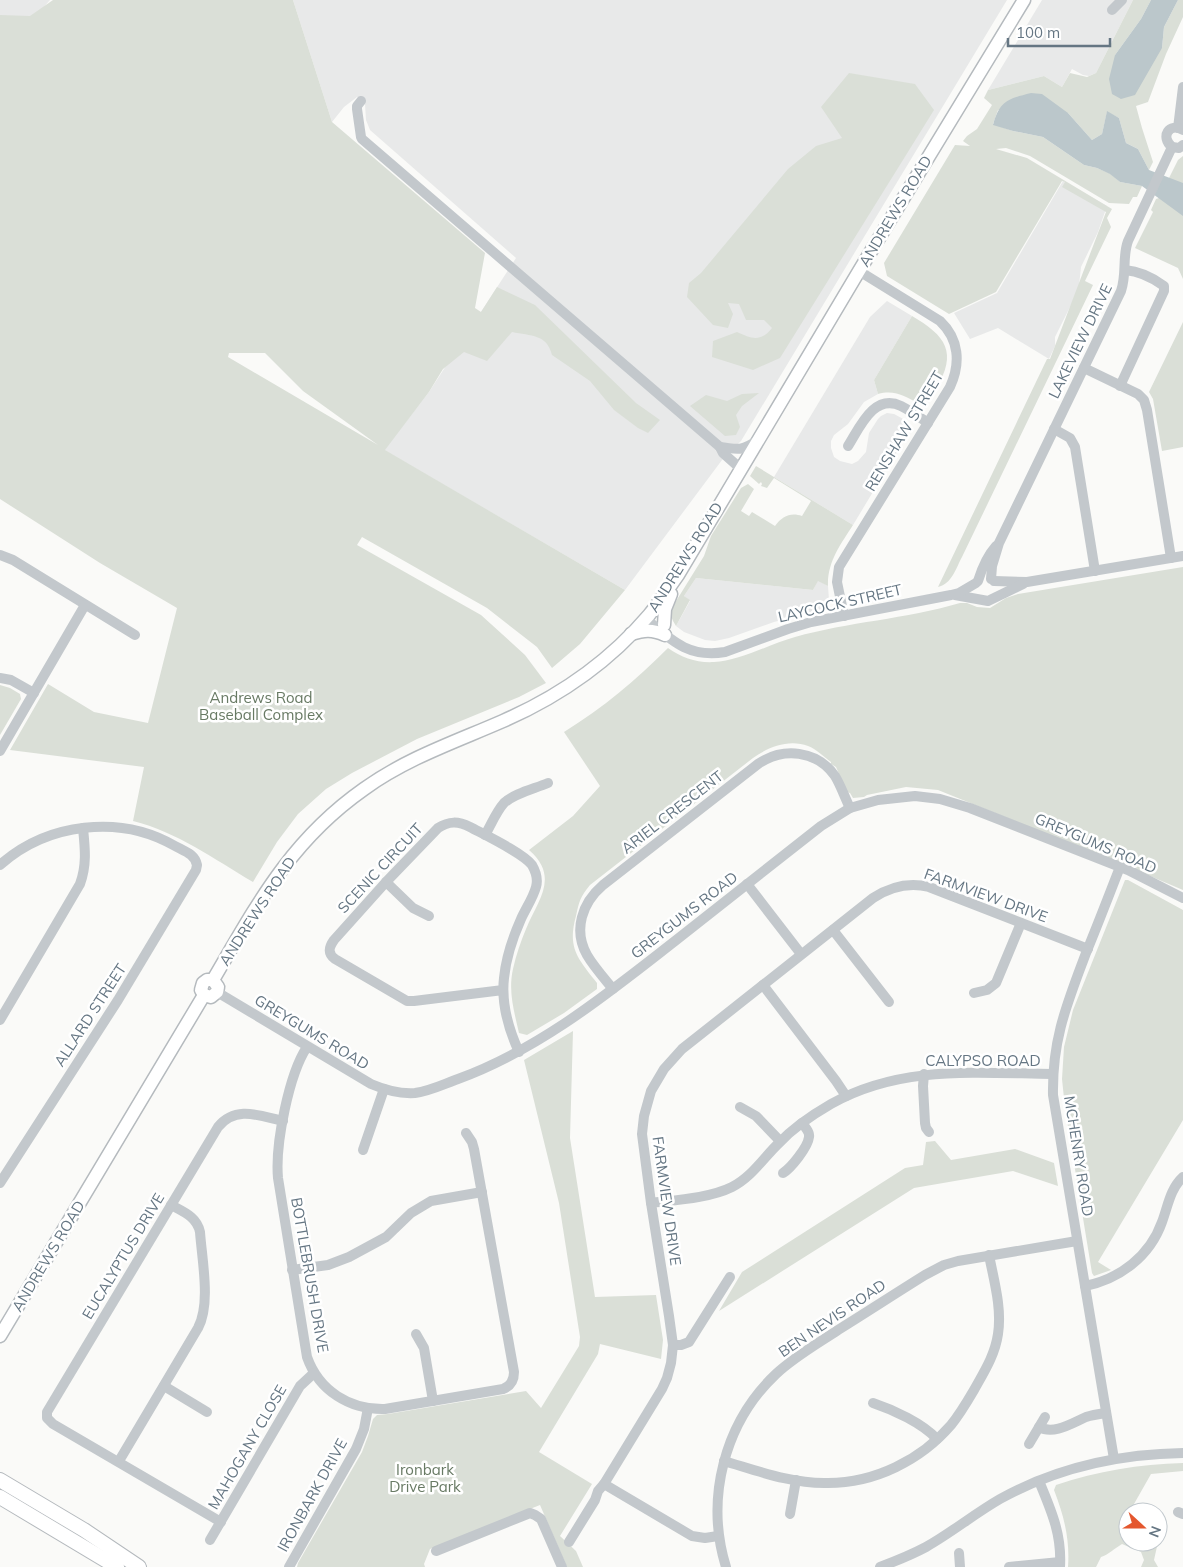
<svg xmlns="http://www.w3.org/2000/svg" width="1183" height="1567" viewBox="0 0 1183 1567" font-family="Mulish,sans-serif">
<rect width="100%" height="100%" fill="#fafaf8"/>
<g fill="#e8e9e9">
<path d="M0 0H50L0 56Z"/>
<path d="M293 0H1007L741 441 722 460 625 590 384 450 429 392 516 258 370 130 366 120 365 104 357 97 344 107 332 122Z"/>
<path d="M1042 0H1133L1096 73 1089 76 1083 75 1072 69 1062 87 1044 76 988 90Z"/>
<path d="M1063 181 1107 206 1098 232 1081 267 1079 285 1074 299 1055 337V346L1049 359 998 328 970 339 954 313 997 293Z"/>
<path d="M887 301 912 316 874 380 878 394 864 402 848 424 834 435 831 441V448L834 457 840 461 852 464 858 461 866 452 869 433 878 419 881 416 887 413 894 414 907 421 909 432 853 525 774 477 870 317Z"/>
<path d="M696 578 813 590 818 580 828 586 829 600 825 607 821 609 774 622 729 638 715 641 705 640 684 632 676 626 690 601 684 596Z"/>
</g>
<g fill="#dadfd7" fill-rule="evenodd">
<path d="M53 0H293L332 122 485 253 475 308 481 312 497 287 535 305 636 403 660 420 648 433 638 428 614 410 590 381 552 355C547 334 531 336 512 332L487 361 464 352 443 369 429 392 385 450 625 590 580 644 552 668 537 647 487 608 362 537 357 545 481 615 525 655 546 683 519 697 417 739 352 773 326 789 298 814 277 842 253 882C214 859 177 832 133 821L144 767 10 750 48 684 94 712 148 723 177 608 100 563 0 499V15L30 16ZM229 353H265L303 391 378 445 228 357Z"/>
<path d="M1133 0H1151L1141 19 1115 55 1162 48 1164 27 1178 0H1183V17L1166 54 1148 102 1136 106 1142 128 1153 162 1149 170 1138 149 1126 143 1119 118 1107 112 1102 134 1092 140 1068 113 998 110 993 124 1013 131 1043 137 1084 165 1097 168 1111 174 1120 182 1142 186 1137 197H1133L1129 204 1109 203 1030 156 1006 148 996 149 1027 158 1112 209 1107 218 1111 227 1085 281 1093 285 962 557C956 568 952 584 938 587L1047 359H1050L1106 212 1062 187 1065 182 1062 181 996 292 949 314 887 276 884 263 955 145 970 146 963 141 967 136 977 129 992 105 984 98 988 90 1044 76 1062 87 1070 73 1087 77 1096 73Z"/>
<path d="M849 73 915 84 934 110 780 358 753 370 712 357 713 341 737 332C752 339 761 342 772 328L764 320H746L739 304 728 303 733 314 728 328 713 325 687 297 689 283 701 273 788 169 816 146 842 138 821 107Z"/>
<path d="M1183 156V279L1178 268 1135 248 1153 212 1151 210 1156 199 1159 198 1178 160Z"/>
<path d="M912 316C946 336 958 352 936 389 932 396 929 404 920 404 906 397 895 389 878 394L874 380Z"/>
<path d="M1183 322V447L1162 451 1153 399 1149 392Z"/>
<path d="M759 393 742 406 736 415 740 427 736 435 725 436 690 406 706 395 727 401 742 394Z"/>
<path d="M756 466 853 525C841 544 827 562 828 586L818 581 813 590 696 578 684 596 690 600 676 626 673 621 671 616 673 606 704 556 711 536 741 488 748 484 754 489 741 511 749 516 752 512 775 526C782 516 791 512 802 516L811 501 774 478 767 488 761 486 762 484 761 482 759 484 750 476Z"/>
<path d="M1183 567V890L1124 865 938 790 906 787 867 795 864 797 853 798 850 793 847 792 836 767 831 764V762C824 757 816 749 808 746 789 739 768 747 753 758L590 885C580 897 579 902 576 916 567 948 578 959 597 983V989L564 1013 527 1035 519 1033C514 1011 508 991 513 969 516 955 521 941 526 929 538 900 560 877 529 850L573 816 600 786 564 732C604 707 635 681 668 648 682 658 697 663 714 662 739 661 770 644 795 637 848 622 906 619 960 603H967L977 607 990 608 1006 598 1018 594Z"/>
<path d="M0 685 10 688 20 694 21 699 0 735Z"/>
<path d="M1125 880H1128L1183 910V1120L1098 1262 1111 1270 1094 1276 1092 1273 1065 1108 1062 1079 1064 1047 1073 1010Z"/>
<path d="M573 1031 570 1138 595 1297 656 1295 663 1340 661 1359 600 1344 598 1354 539 1452 592 1484 560 1536 576 1551 583 1567H567L540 1505 430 1549 424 1564 425 1567H297L298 1563 362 1452 368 1436 373 1419 377 1415 388 1414 526 1391 541 1408 579 1346 580 1337 559 1203 524 1060Z"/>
<path d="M935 1141 951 1160 1015 1149 1054 1163 1058 1186 1013 1171 914 1188 719 1311 742 1272 905 1168 923 1165 926 1142Z"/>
<path d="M1183 1463V1471L1151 1474 1134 1504 1139 1512H1128V1542H1158L1154 1560 1158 1567H1141L1144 1560 1141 1552 1122 1544C1115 1548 1108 1555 1101 1557L1096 1567H1068C1070 1539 1064 1516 1054 1490L1056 1485C1098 1471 1139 1464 1183 1463Z"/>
</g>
<g fill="#bbc7cb">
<path d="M1151 0H1178L1164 27 1162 48 1135 95 1121 99 1112 94 1109 79 1115 55 1141 19Z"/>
<path d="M1031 93 1042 94 1068 113 1092 140 1102 134 1107 111 1119 118 1126 143 1138 149 1149 170 1183 183V216L1142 186 1120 182 1110 174 1097 168 1084 165 1043 137 1013 131 993 125C1000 100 1008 99 1031 93Z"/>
</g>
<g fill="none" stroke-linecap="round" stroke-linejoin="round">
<defs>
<g id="major">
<path d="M664 625 665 609 671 594"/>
<path d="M631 634C644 630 652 629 665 635"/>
<path d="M213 980C257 905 290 841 364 789 407 758 455 742 503 721 558 697 609 662 649 615 659 603 668 589 678 575L859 271 1024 0"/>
<path d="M204 995 211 997 217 992 218 987 213 980"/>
<path d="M204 995 201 990 203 983 207 980H213"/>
<path d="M0 1336 204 995"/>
</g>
<g id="highway">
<path d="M0 1480 84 1530 139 1567"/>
<path d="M0 1497 117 1567"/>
</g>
</defs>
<use href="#major" stroke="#b5babe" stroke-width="15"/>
<use href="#highway" stroke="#b4b9bd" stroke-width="16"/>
<g stroke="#c3c8cc" stroke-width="10">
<path d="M1112 10 1122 0"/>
<path d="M361 101 357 106V109L361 137 362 139 720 447 723 453 741 469"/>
<path d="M1178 128 1183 87"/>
<path d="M1183 130C1169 122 1160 137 1172 147L1179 148 1183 145"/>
<path d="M1084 368 1138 394 1144 400 1147 410 1171 558"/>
<path d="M1120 386 1164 291V286C1153 278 1138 271 1125 270"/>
<path d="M1054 429 1070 438 1075 447 1095 571"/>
<path d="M848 446C860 427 874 393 901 406 911 411 919 417 928 423"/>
<path d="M720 447C739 449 739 452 757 441"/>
<path d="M0 555 13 560 135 635"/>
<path d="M991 579 992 566 999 543 1121 291C1127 274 1122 257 1128 241L1172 147"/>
<path d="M978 581C982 568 987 556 996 546"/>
<path d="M994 581 1027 582 1183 556"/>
<path d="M955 595 988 601 1023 584"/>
<path d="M844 616 837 582 839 567 950 387C961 363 959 339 940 321L859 271"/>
<path d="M646 619C672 641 689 658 725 652L788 629 811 622 951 595 959 593 976 583"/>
<path d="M0 678 11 680 34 693"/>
<path d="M0 751 85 605"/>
<path d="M485 835C491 825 496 812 504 803 515 793 534 789 548 783"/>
<path d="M0 865C47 823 120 814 175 846 184 851 195 854 197 865L196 870 118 1000 0 1183"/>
<path d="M386 882 413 908 429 916"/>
<path d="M747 884 801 954"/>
<path d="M833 930 889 1002"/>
<path d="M763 985 836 1081 846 1096"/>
<path d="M613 989C604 978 594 967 587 955 573 930 582 903 603 885L758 764C783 747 817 750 835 776 841 786 845 798 850 808"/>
<path d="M503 990 414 1001H407L335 959C327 953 329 947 334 940L386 882 438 828C449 821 458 821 470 827 485 835 523 853 532 865 536 872 538 880 536 887 533 898 526 908 521 919 513 937 506 957 504 978 501 1004 508 1028 519 1052"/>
<path d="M217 992 371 1084C385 1090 400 1094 415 1093 430 1091 444 1084 458 1079 540 1049 607 994 675 941 723 903 772 865 821 826L850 808 878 800 915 796 940 799 970 808 1128 870 1183 898"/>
<path d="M974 993 987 990 996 983 1021 923"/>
<path d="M0 1020 80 884C87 865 85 848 83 828"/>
<path d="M307 1047C289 1074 275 1144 278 1178L307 1357C319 1391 350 1410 385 1409L503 1389C511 1386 514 1380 514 1372L474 1149 472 1142 466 1133"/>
<path d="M924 1074 923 1086 925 1123 926 1128 929 1132"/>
<path d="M740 1107 756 1116 780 1141"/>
<path d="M363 1150 384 1089"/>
<path d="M783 1173C791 1168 808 1147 809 1137 810 1132 805 1127 802 1123"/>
<path d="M651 1203C676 1200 710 1198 732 1187 752 1177 764 1157 779 1143 794 1127 812 1115 831 1104 900 1065 975 1073 1052 1074"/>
<path d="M292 1270 328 1265 349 1257 386 1237 411 1213 431 1201 482 1192"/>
<path d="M1085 1286C1120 1279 1150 1256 1162 1222 1168 1206 1170 1189 1183 1177"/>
<path d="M416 1334 424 1348 433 1401"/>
<path d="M673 1345H681L689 1342 730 1277"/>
<path d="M164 1386 207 1412"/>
<path d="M873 1403C894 1410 922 1423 937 1439"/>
<path d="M1039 1427C1054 1435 1072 1423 1086 1417 1092 1415 1099 1414 1106 1413"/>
<path d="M1029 1444 1045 1417"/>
<path d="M1114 1459 1053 1095C1052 1039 1067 1004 1086 953 1098 924 1109 895 1120 867"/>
<path d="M119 1461 198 1328C211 1304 202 1260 200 1232 197 1217 184 1212 171 1205"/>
<path d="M724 1461C758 1471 792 1484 828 1483 875 1483 921 1460 951 1425 960 1414 967 1402 974 1390 984 1372 995 1355 998 1334 1002 1308 994 1281 989 1255"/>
<path d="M1039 1481C1051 1510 1062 1534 1060 1567"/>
<path d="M604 1484 692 1536 705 1538 718 1536"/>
<path d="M1178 1512 1183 1514"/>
<path d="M790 1514 796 1480"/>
<path d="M221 1522 53 1424 47 1418V1412L218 1127C236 1105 260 1116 283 1121"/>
<path d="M210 1540 300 1386 314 1373"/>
<path d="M569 1542 595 1500 598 1491 604 1484 662 1389 667 1378 671 1363 673 1345 669 1316 651 1203 642 1134 644 1116 651 1091 664 1069 682 1049 873 898C890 887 909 882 929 887L1088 949"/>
<path d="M436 1551 530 1513 535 1515 541 1519 562 1567"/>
<path d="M959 1553 960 1567"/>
<path d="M289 1567 356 1449 364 1429 368 1408"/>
<path d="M726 1567C705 1499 724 1423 776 1374 794 1357 817 1344 838 1330 867 1312 896 1293 925 1275L944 1265 958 1261 1077 1241"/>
<path d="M880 1567C896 1561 911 1555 926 1547 951 1533 974 1514 1000 1499 1056 1468 1119 1454 1183 1453"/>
<path d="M1009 1567 1060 1562"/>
</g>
<use href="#major" stroke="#fff" stroke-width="12"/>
<use href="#highway" stroke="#fff" stroke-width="14"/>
</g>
<g text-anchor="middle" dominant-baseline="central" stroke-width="5" stroke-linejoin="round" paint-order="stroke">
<g font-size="15" fill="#657683" stroke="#fff">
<text transform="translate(895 211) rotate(-59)">ANDREWS ROAD</text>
<text transform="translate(1080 341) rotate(-64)">LAKEVIEW DRIVE</text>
<text transform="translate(904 431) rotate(-59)">RENSHAW STREET</text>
<text transform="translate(685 557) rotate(-58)">ANDREWS ROAD</text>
<text transform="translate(840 603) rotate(-13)">LAYCOCK STREET</text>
<text transform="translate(672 812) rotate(-38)">ARIEL CRESCENT</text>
<text transform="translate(1096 843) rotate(23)">GREYGUMS ROAD</text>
<text transform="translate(380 868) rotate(-47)">SCENIC CIRCUIT</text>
<text transform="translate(986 895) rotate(20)">FARMVIEW DRIVE</text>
<text transform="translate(257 911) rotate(-57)">ANDREWS ROAD</text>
<text transform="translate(684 915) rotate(-38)">GREYGUMS ROAD</text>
<text transform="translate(90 1015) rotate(-57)">ALLARD STREET</text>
<text transform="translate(312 1032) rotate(31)">GREYGUMS ROAD</text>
<text x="983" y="1060">CALYPSO ROAD</text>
<text transform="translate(1079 1156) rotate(81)">MCHENRY ROAD</text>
<text transform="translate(667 1201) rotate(82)">FARMVIEW DRIVE</text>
<text transform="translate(48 1256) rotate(-59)">ANDREWS ROAD</text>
<text transform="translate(123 1256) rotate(-59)">EUCALYPTUS DRIVE</text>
<text transform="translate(310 1275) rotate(80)">BOTTLEBRUSH DRIVE</text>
<text transform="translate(832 1318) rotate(-34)">BEN NEVIS ROAD</text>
<text transform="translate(247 1447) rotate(-60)">MAHOGANY CLOSE</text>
<text transform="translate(312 1495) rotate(-61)">IRONBARK DRIVE</text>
</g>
<g font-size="15" fill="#687a64" stroke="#fff">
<text x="261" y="697">Andrews Road<tspan x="261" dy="17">Baseball Complex</tspan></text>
<text x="425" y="1469">Ironbark<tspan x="425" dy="17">Drive Park</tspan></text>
</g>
</g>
<g transform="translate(1143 1527) rotate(111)"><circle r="24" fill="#ffffff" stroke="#c1c8cd"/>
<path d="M0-4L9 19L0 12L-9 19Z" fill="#e4572e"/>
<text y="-8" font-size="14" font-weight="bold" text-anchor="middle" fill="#657683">N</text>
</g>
<path d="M1008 38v8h102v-8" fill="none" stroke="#657683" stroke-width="2.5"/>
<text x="1016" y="38" font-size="15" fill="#657683" stroke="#ffffff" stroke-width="4" paint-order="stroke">100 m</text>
</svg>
